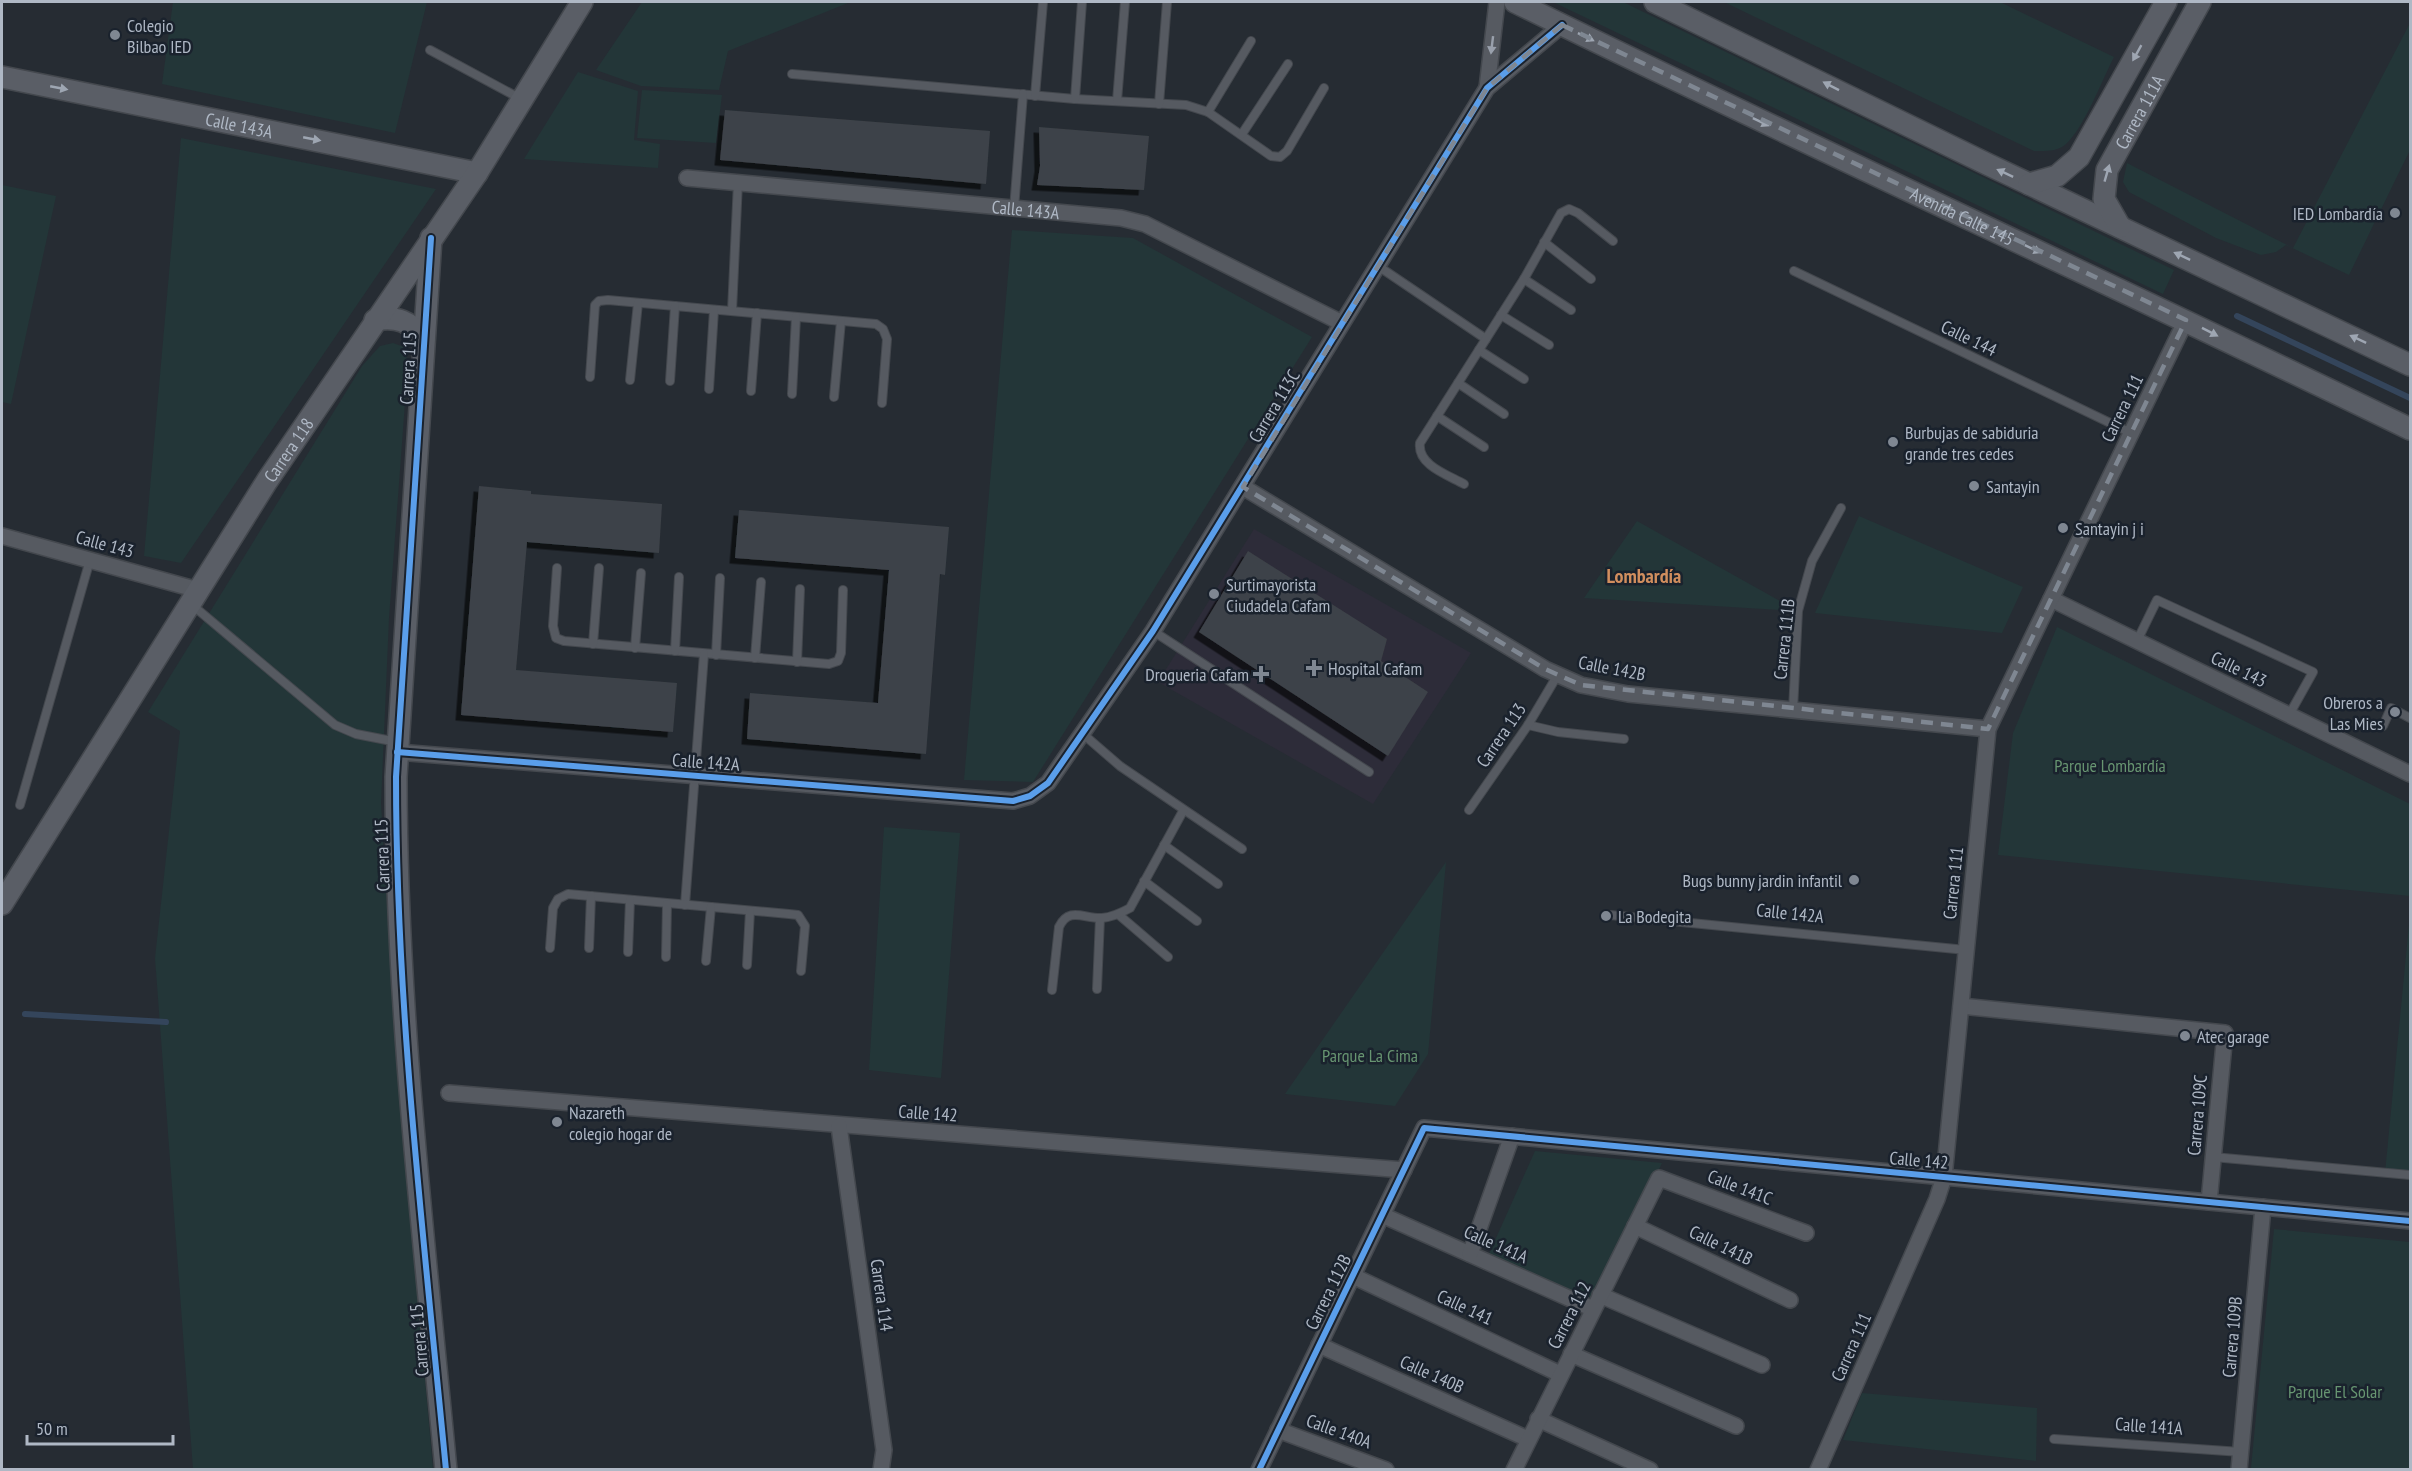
<svg xmlns="http://www.w3.org/2000/svg" width="2412" height="1471" viewBox="0 0 2412 1471" font-family="'PT Sans Narrow',sans-serif">
<defs>
<filter id="shadow"><feDropShadow dx="-5.5" dy="5.5" stdDeviation="0" flood-color="#0009"/></filter>
</defs>
<rect width="100%" height="100%" fill="#262c33"/>
<path fill="#2d2c39" d="M1254 529 1471 653 1373 804 1158 682Z"/>
<g fill="#233638">
<path d="M173 2H427L395 133 162 84Z"/>
<path d="M642 2H846L848 3 728 51 719 90 641 86 596 70Z"/>
<path d="M1553 2H1623L2174 270 2163 294Z"/>
<path d="M1724 2H2000L2114 57C2102 80 2084 128 2066 144 2057 152 2045 151 2034 151Z"/>
<path d="M2410 23V150L2349 275 2286 245 2276 252 2261 255 2216 238 2129 192 2123 182 2127 163 2293 248Z"/>
<path d="M578 72 638 91 634 140 660 144 658 168 524 159Z"/>
<path d="M642 90 722 95 716 143 637 138Z"/>
<path d="M181 138 436 189 181 563 144 556Z"/>
<path d="M2 185 56 196 11 404 2 402Z"/>
<path d="M1012 230 1133 238 1312 337 1033 782 964 780Z"/>
<path d="M393 343 404 347 408 362 389 618 381 803 395 1043 433 1469H193L155 958 180 731 148 712 362 366 380 346Z"/>
<path d="M1859 516 2023 587 2002 633 1815 613Z"/>
<path d="M1637 521 1798 611 1584 598Z"/>
<path d="M2057 627 2410 804V896L1998 855 2013 733Z"/>
<path d="M884 827 960 833 941 1078 869 1070Z"/>
<path d="M1446 862 1428 1054 1395 1106 1285 1094Z"/>
<path d="M2410 914V1175L2385 1173Z"/>
<path d="M1535 1151 1662 1163 1596 1300 1488 1256Z"/>
<path d="M2274 1229 2410 1242V1469L2251 1468Z"/>
<path d="M1862 1393 2037 1408 2036 1461 1843 1440Z"/>
</g>
<g fill="none" stroke-linecap="round" stroke-linejoin="round">
<g stroke="#34455b" stroke-width="6">
<path d="M2237 316 2410 398"/>
<path d="M25 1014 166 1022"/>
</g>
</g>
<g fill="#3d4248" filter="url(#shadow)">
<path d="M725 110 990 131 986 184 720 160Z"/>
<path d="M1039 127 1149 136 1144 190 1037 185 1040 166Z"/>
<path d="M479 486 531 491V494L662 504 659 553 527 542 516 670 677 683 673 732 461 715Z"/>
<path d="M739 510 949 527 945 575 940 574 926 754 747 739 750 693 878 703 889 570 735 558Z"/>
<path d="M1248 551 1387 639 1381 661 1428 692 1388 756 1199 632Z"/>
</g>
<g fill="none" stroke-linecap="round" stroke-linejoin="round">
<defs>
<g id="lane">
<path d="M430 50 521 99"/>
<path d="M792 74 1075 99 1186 105 1208 112 1271 156 1280 157 1287 151 1324 88"/>
<path d="M1035 96 1043 2"/>
<path d="M1075 99 1082 2"/>
<path d="M1117 101 1125 2"/>
<path d="M1159 104 1167 2"/>
<path d="M1208 112 1251 41"/>
<path d="M1242 134 1288 64"/>
<path d="M1014 209 1023 94"/>
<path d="M1544 242 1591 279"/>
<path d="M1378 266 1486 339"/>
<path d="M1794 271 2131 433"/>
<path d="M1524 279 1571 310"/>
<path d="M732 311 738 182"/>
<path d="M1501 315 1549 345"/>
<path d="M1479 350 1524 379"/>
<path d="M590 377 595 305 599 301 608 300 876 324 883 329 887 339 882 403"/>
<path d="M630 380 638 303"/>
<path d="M670 381 675 306"/>
<path d="M1458 383 1504 414"/>
<path d="M709 389 714 310"/>
<path d="M751 391 757 313"/>
<path d="M792 394 796 317"/>
<path d="M834 397 841 321"/>
<path d="M1437 416 1484 447"/>
<path d="M1464 484C1448 475 1417 465 1420 443L1524 279 1561 213 1569 209 1578 213 1613 241"/>
<path d="M557 568 553 626 556 638 564 641 829 664 838 661 841 653 843 590"/>
<path d="M191 604 335 725 356 734 397 742"/>
<path d="M1153 631 1369 772"/>
<path d="M2137 641 2157 600 2313 672 2289 715"/>
<path d="M593 644 599 568"/>
<path d="M635 648 641 573"/>
<path d="M675 651 679 577"/>
<path d="M716 655 720 578"/>
<path d="M755 658 761 582"/>
<path d="M797 662 800 589"/>
<path d="M1793 710 1798 611 1812 561 1841 508"/>
<path d="M1528 725 1558 732 1624 739"/>
<path d="M2383 726 2391 708 2410 718"/>
<path d="M1083 734 1120 766 1242 849"/>
<path d="M20 805 90 560"/>
<path d="M1469 810 1528 725 1557 676"/>
<path d="M1164 845 1218 884"/>
<path d="M1144 881 1197 921"/>
<path d="M685 905 704 654"/>
<path d="M1119 915 1168 957"/>
<path d="M1610 915 1966 950"/>
<path d="M550 948 553 908 558 899 568 894 789 914 798 915 805 926 801 971"/>
<path d="M589 948 591 896"/>
<path d="M628 952 630 900"/>
<path d="M666 957 667 904"/>
<path d="M706 961 711 907"/>
<path d="M747 965 750 911"/>
<path d="M1097 989 1100 918"/>
<path d="M1052 990 1059 927C1069 906 1084 919 1102 918 1112 917 1121 913 1130 908L1183 811"/>
<path d="M2213 1157 2410 1175"/>
<path d="M2054 1439 2241 1452"/>
</g>
<g id="street">
<path d="M1487 88 1497 2"/>
<path id="s1" d="M687 178 1121 218 1145 224 1342 323"/>
<path d="M1243 487 1545 669 1581 685 1628 694 1988 729"/>
<path d="M2 536 198 590"/>
<path d="M2051 599 2410 774"/>
<path d="M397 752 1013 801 1030 796 1048 783 1153 631 1487 88 1562 25"/>
<path d="M1961 1006 2225 1033 2209 1202"/>
<path d="M449 1093 1404 1170"/>
<path d="M839 1126 884 1450 881 1470"/>
<path d="M1382 1215 1593 1309"/>
<path d="M1635 1226 1790 1300"/>
<path d="M1470 1254 1512 1136"/>
<path d="M1353 1276 1560 1374"/>
<path d="M1600 1295 1762 1365"/>
<path d="M1319 1345 1528 1439"/>
<path d="M1571 1354 1736 1426"/>
<path d="M1538 1419 1650 1470"/>
<path d="M1278 1430 1386 1470"/>
<path d="M1259 1470 1424 1128 2410 1221"/>
<path d="M1514 1470 1659 1178 1806 1233"/>
<path d="M1818 1470 1937 1199 1944 1177 1988 729 2186 320"/>
<path d="M2239 1470 2263 1207"/>
</g>
<g id="secondary">
<path id="s2" d="M1515 2C1812 148 2113 284 2410 429"/>
<path d="M1655 2 1987 164 2410 365"/>
<path id="s3" d="M2 77 477 173"/>
<path d="M2029 184 2057 176 2079 157 2166 2"/>
<path id="s4" d="M2120 227 2104 199 2107 170 2200 2"/>
<path d="M431 238 396 777C396 1008 424 1239 446 1470"/>
<path d="M375 320C397 316 410 321 424 339"/>
<path id="s5" d="M2 904 267 481 477 173 582 2"/>
</g>
</defs>
<use href="#lane" stroke="#44484e" stroke-width="10"/>
<use href="#street" stroke="#44484e" stroke-width="18"/>
<use href="#secondary" stroke="#44484e" stroke-width="24"/>
<use href="#lane" stroke="#565a61" stroke-width="8"/>
<use href="#street" stroke="#565a61" stroke-width="15"/>
<use href="#secondary" stroke="#5a5e66" stroke-width="21"/>
<defs>
<g id="cycleway">
<path d="M431 238 396 777C396 1008 424 1239 446 1470"/>
<path d="M397 752 1013 801 1030 796 1048 783 1153 631 1487 88 1562 25"/>
<path d="M1259 1470 1424 1128 2410 1221"/>
</g>
</defs>
<use href="#cycleway" stroke="#1a222d" stroke-width="10"/>
<use href="#cycleway" stroke="#5a9eea" stroke-width="6"/>
</g>
<defs><path id="oneway-solid" d="M-6-.8H1V-3.2L6.5 0L1 3.2V.8H-6Z" transform="scale(1.5)"/></defs>
<g fill="#9ea6b2">
<use href="#oneway-solid" transform="translate(1586 37) rotate(26)"/>
<use href="#oneway-solid" transform="translate(2137 53) rotate(119)"/>
<use href="#oneway-solid" transform="translate(1831 86) rotate(-153)"/>
<use href="#oneway-solid" transform="translate(59 88) rotate(11)"/>
<use href="#oneway-solid" transform="translate(1761 122) rotate(26)"/>
<use href="#oneway-solid" transform="translate(312 139) rotate(11)"/>
<use href="#oneway-solid" transform="translate(2005 173) rotate(-155)"/>
<use href="#oneway-solid" transform="translate(2107 173) rotate(-74)"/>
<use href="#oneway-solid" transform="translate(2033 249) rotate(25)"/>
<use href="#oneway-solid" transform="translate(2182 256) rotate(-155)"/>
<use href="#oneway-solid" transform="translate(2210 332) rotate(27)"/>
<use href="#oneway-solid" transform="translate(2358 339) rotate(-155)"/>
</g>
<use fill="#99a0ac" href="#oneway-solid" transform="translate(1492 45) rotate(97)"/>
<path fill="none" stroke="#7f8792" stroke-width="4.5" stroke-dasharray="12 8" stroke-linejoin="round" d="M1562 25 2186 320 1988 729 1581 685 1545 669 1243 487 1487 88Z"/>
<g fill="#7f8792" stroke="#1a222d" stroke-width="2">
<circle cx="115" cy="35" r="6"/>
<circle cx="2395" cy="213" r="6"/>
<circle cx="1893" cy="442" r="6"/>
<circle cx="1974" cy="486" r="6"/>
<circle cx="2063" cy="528" r="6"/>
<circle cx="1214" cy="594" r="6"/>
<path d="M1311 659h6v6h6v6h-6v6h-6v-6h-6v-6h6z"/>
<path d="M1258 665h6v6h6v6h-6v6h-6v-6h-6v-6h6z"/>
<circle cx="2395" cy="712" r="6"/>
<circle cx="1854" cy="880" r="6"/>
<circle cx="1606" cy="916" r="6"/>
<circle cx="2185" cy="1036" r="6"/>
<circle cx="557" cy="1122" r="6"/>
</g>
<g text-anchor="middle" dominant-baseline="central" stroke-width="5" stroke-linejoin="round" paint-order="stroke">
<g font-size="18" fill="#afb8c5" stroke="#1a222d" text-anchor="start">
<text x="127" y="25">Colegio<tspan x="127" dy="21">Bilbao IED</tspan></text>
<text x="2383" y="213" text-anchor="end">IED Lombardía</text>
<text x="1905" y="432">Burbujas de sabiduria<tspan x="1905" dy="21">grande tres cedes</tspan></text>
<text x="1986" y="486">Santayin</text>
<text x="2075" y="528">Santayin j i</text>
<text x="1226" y="584">Surtimayorista<tspan x="1226" dy="21">Ciudadela Cafam</tspan></text>
<text x="1328" y="668">Hospital Cafam</text>
<text x="1249" y="674" text-anchor="end">Drogueria Cafam</text>
<text x="2383" y="702" text-anchor="end">Obreros a<tspan x="2383" dy="21">Las Mies</tspan></text>
<text x="1842" y="880" text-anchor="end">Bugs bunny jardin infantil</text>
<text x="1618" y="916">La Bodegita</text>
<text x="2197" y="1036">Atec garage</text>
<text x="569" y="1112">Nazareth<tspan x="569" dy="21">colegio hogar de</tspan></text>
</g>
<g font-size="18" fill="#afb8c5" stroke="#1a222d">
<text stroke="none"><textPath href="#s4" startOffset="128">Carrera 111A</textPath></text>
<text stroke="none"><textPath href="#s3" startOffset="242">Calle 143A</textPath></text>
<text stroke="none"><textPath href="#s1" startOffset="340">Calle 143A</textPath></text>
<text stroke="none"><textPath href="#s2" startOffset="496">Avenida Calle 145</textPath></text>
<text transform="translate(1969 338) rotate(26)">Calle 144</text>
<text transform="translate(408 368) rotate(-87)">Carrera 115</text>
<text transform="translate(1274 406) rotate(-59)">Carrera 113C</text>
<text transform="translate(2122 408) rotate(-64)">Carrera 111</text>
<text stroke="none"><textPath href="#s5" startOffset="537">Carrera 118</textPath></text>
<text transform="translate(105 544) rotate(15)">Calle 143</text>
<text transform="translate(1784 639) rotate(-84)">Carrera 111B</text>
<text transform="translate(1612 668) rotate(11)">Calle 142B</text>
<text transform="translate(2239 669) rotate(26)">Calle 143</text>
<text transform="translate(1501 735) rotate(-56)">Carrera 113</text>
<text transform="translate(706 762) rotate(4)">Calle 142A</text>
<text transform="translate(382 855) rotate(-92)">Carrera 115</text>
<text transform="translate(1953 883) rotate(-84)">Carrera 111</text>
<text transform="translate(1790 913) rotate(6)">Calle 142A</text>
<text transform="translate(928 1113) rotate(4)">Calle 142</text>
<text transform="translate(2197 1115) rotate(-85)">Carrera 109C</text>
<text transform="translate(1919 1160) rotate(5)">Calle 142</text>
<text transform="translate(1740 1187) rotate(21)">Calle 141C</text>
<text transform="translate(1496 1244) rotate(24)">Calle 141A</text>
<text transform="translate(1721 1245) rotate(26)">Calle 141B</text>
<text transform="translate(1328 1292) rotate(-64)">Carrera 112B</text>
<text transform="translate(882 1295) rotate(82)">Carrera 114</text>
<text transform="translate(1465 1307) rotate(25)">Calle 141</text>
<text transform="translate(1569 1315) rotate(-63)">Carrera 112</text>
<text transform="translate(2232 1337) rotate(-85)">Carrera 109B</text>
<text transform="translate(419 1340) rotate(-95)">Carrera 115</text>
<text transform="translate(1851 1347) rotate(-66)">Carrera 111</text>
<text transform="translate(1432 1374) rotate(24)">Calle 140B</text>
<text transform="translate(2149 1426) rotate(4)">Calle 141A</text>
<text transform="translate(1339 1431) rotate(20)">Calle 140A</text>
</g>
<g font-size="18" fill="#679571" stroke="#1a222d">
<text x="2110" y="765">Parque Lombardía</text>
<text x="1370" y="1055">Parque La Cima</text>
<text x="2335" y="1391">Parque El Solar</text>
</g>
<g font-size="20" font-weight="bold" fill="#d18e5e" stroke="#1a222d">
<text x="1644" y="576">Lombardía</text>
</g>
</g>
<rect width="2412" height="1471" fill="none" stroke="#afb8c5" stroke-width="6"/>
<path d="M27 1435v9h146v-9" fill="none" stroke="#afb8c5" stroke-width="3"/>
<text x="36" y="1435" font-size="18" fill="#afb8c5" stroke="#1a222d" stroke-width="4.5" paint-order="stroke">50 m</text>
</svg>
